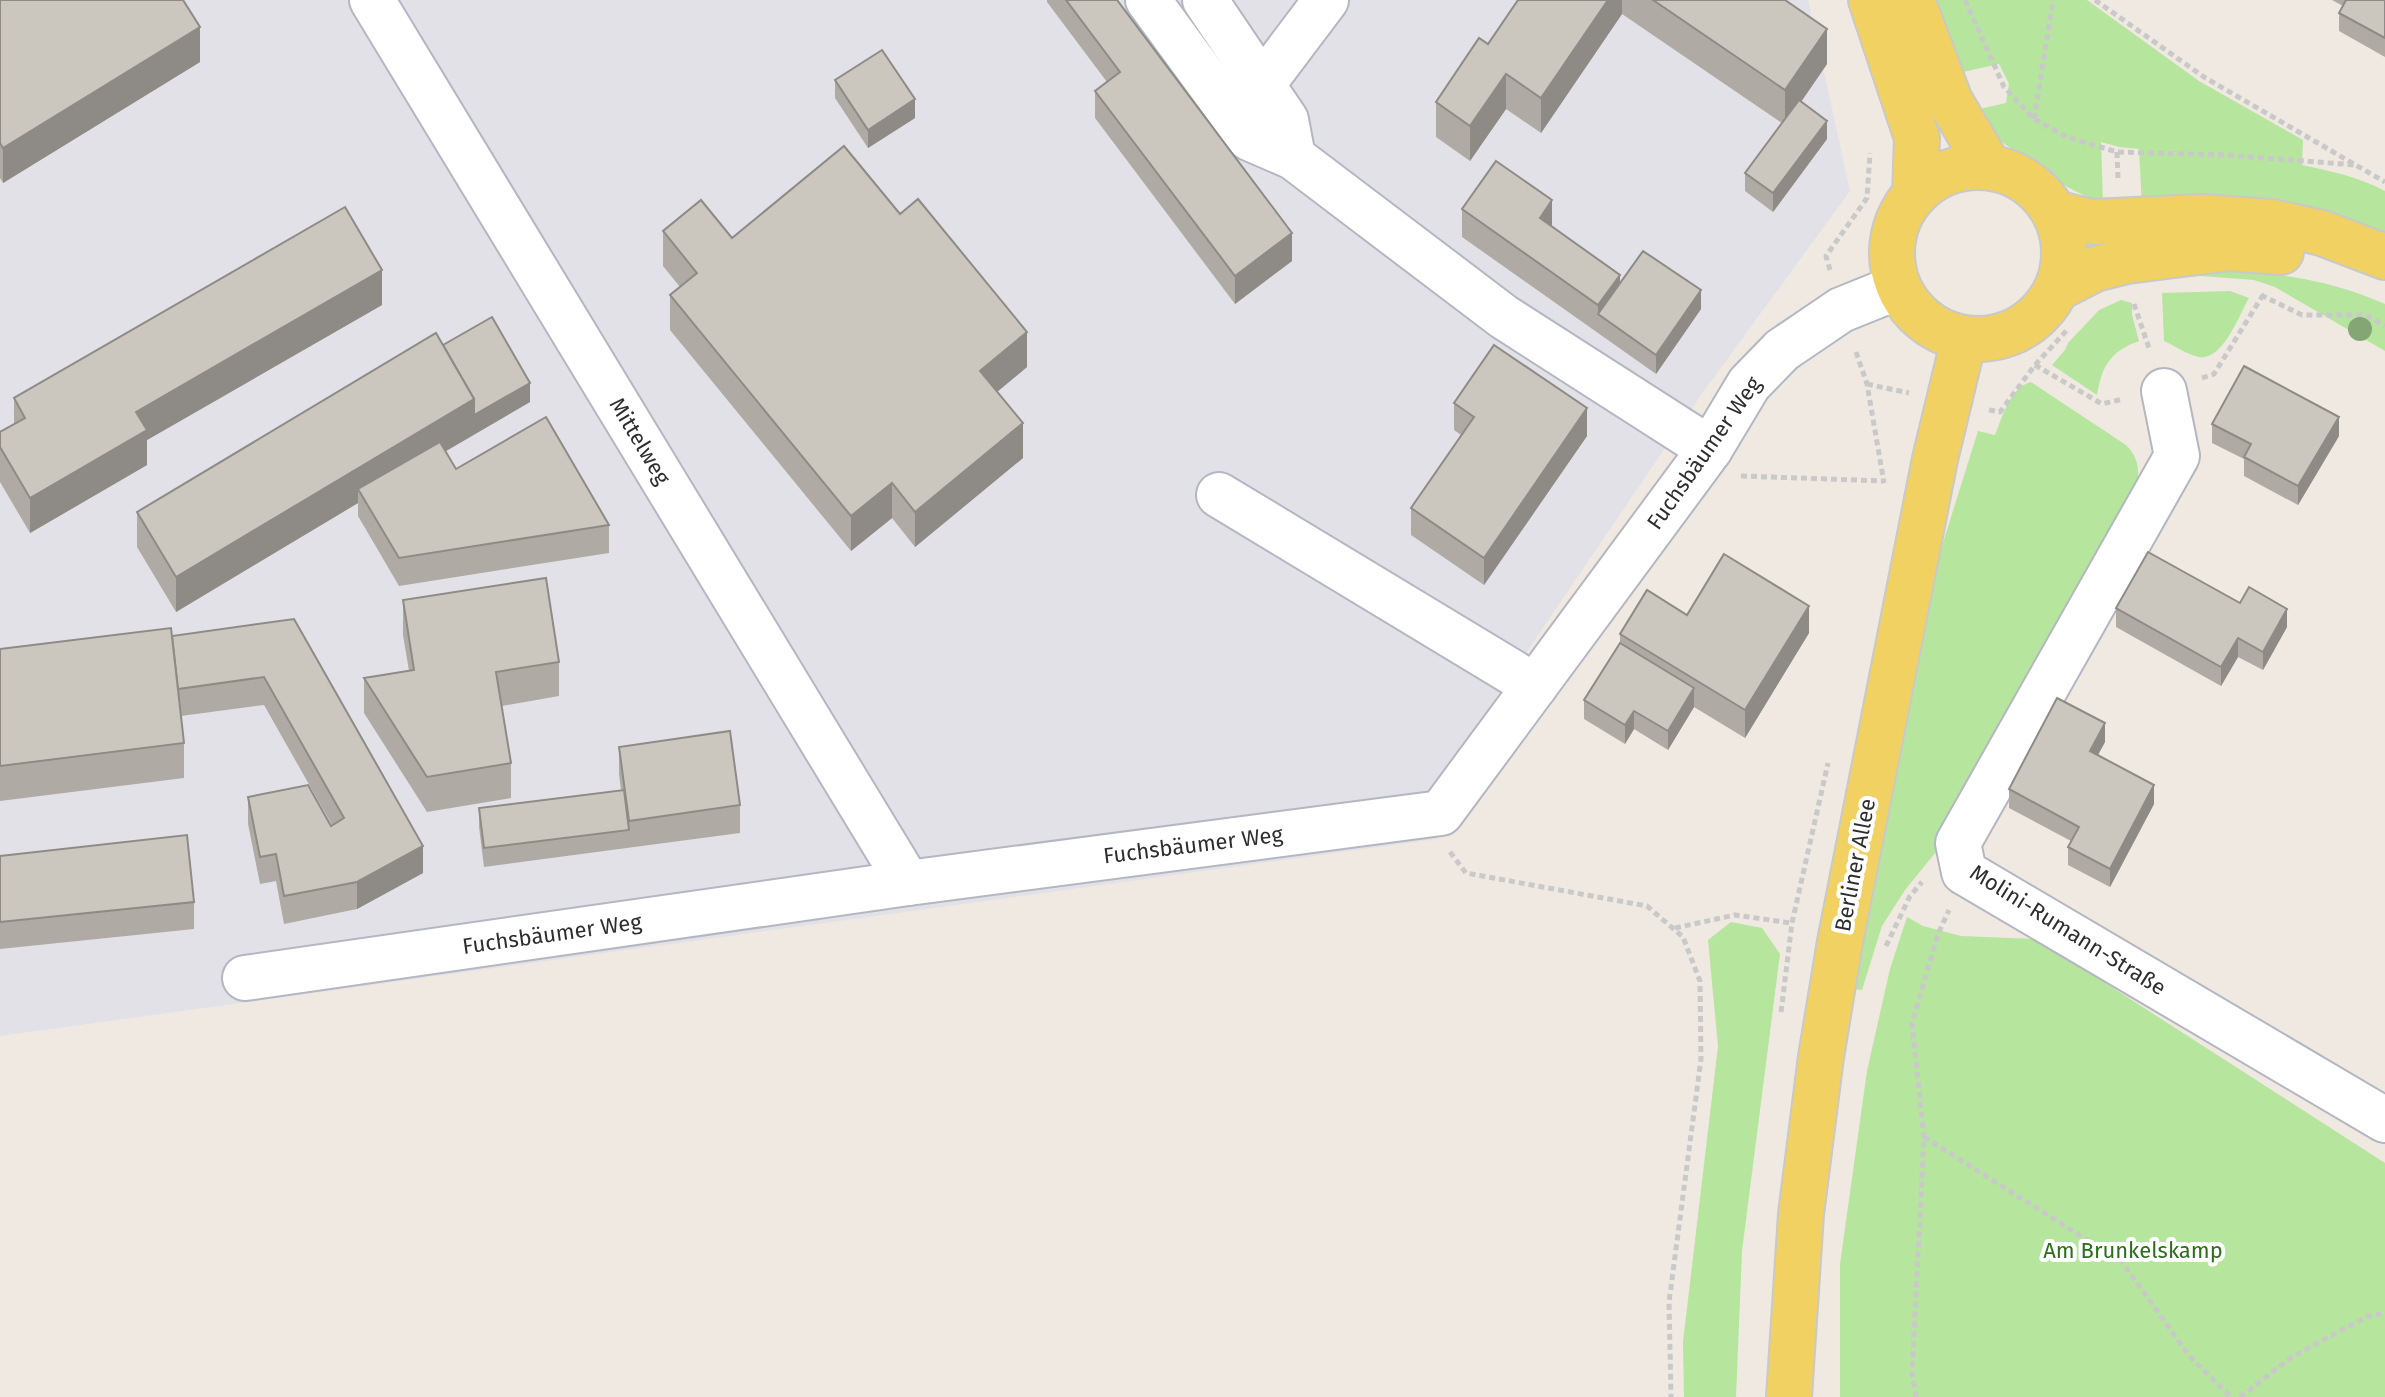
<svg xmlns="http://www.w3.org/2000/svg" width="2385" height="1397" viewBox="0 0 2385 1397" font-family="'Fira Sans',sans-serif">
<rect width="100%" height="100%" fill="#efe9e1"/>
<path fill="#e3e1e8" d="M0 0H1808L1850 191 1701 395 1496 697 1437 839 0 1036Z"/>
<g fill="#b6e59e">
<path d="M1934 0H2087L2199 81 2303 140 2302 165C2331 171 2359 177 2385 191V232L2323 213 2142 206 2139 149 2119 147 2101 142 2103 202C2077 195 2059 182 2037 167 2011 148 1991 137 1971 111L2006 103 2009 84 1999 64 1954 74Z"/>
<path d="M2211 269C2271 272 2330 279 2385 304V351L2275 287 2254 280 2201 276 2148 279Z"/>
<path d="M2230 291 2249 298C2239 315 2223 361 2199 357 2188 355 2175 346 2164 341L2162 293Z"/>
<path d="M2121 300 2132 303V315L2139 341C2111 351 2102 365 2097 395L2052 365 2065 350 2068 343 2099 310Z"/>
<path d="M2031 382 2126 445C2139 458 2140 471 2136 489L1944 842 1905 890 1882 926 1862 990 1854 989 1941 549 1978 431 1995 435C2003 416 2010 387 2031 382Z"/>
<path d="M1907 917 1923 926 1961 936 2037 939 2385 1163V1397H1840V1264L1867 1071 1890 969Z"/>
<path d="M1731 922 1762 928 1780 954 1742 1251 1736 1397H1684L1683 1342 1718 1046 1708 940Z"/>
</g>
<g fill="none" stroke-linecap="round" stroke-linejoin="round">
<defs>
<g id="minor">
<path d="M372 0 908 883"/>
<path d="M1148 0 1249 138 1293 157 1504 317 1710 449"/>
<path d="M1205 0 1286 120 1293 157"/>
<path d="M1262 85 1326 0"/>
<path d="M2164 391 2177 456 1958 843 1964 872 2385 1120"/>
<path d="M1219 495 1535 686"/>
<path d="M245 978 908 883 1441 813 1710 449 1749 384 1782 350 1841 310 1898 287"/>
</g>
<g id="major">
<path d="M1871 0 1917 138 1915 194"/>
<path d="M1912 0 1950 101 1989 167"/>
<circle cx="1978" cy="253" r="86"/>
<path d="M2055 213 2091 222 2201 217 2272 222 2322 233 2385 257"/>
<path d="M2058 288 2095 269 2127 261 2229 248 2281 252"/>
<path d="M1789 1397 1801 1214 1821 1057 1840 942 1935 459 1964 339"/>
</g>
</defs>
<use href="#minor" stroke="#b4b7c1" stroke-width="48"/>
<use href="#major" stroke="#c9c9c9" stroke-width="48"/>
<g stroke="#c9c9c9" stroke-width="5" stroke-dasharray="6 4" stroke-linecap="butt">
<path d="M1965 0 2004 87 2034 119 2067 137 2117 152 2226 155 2355 165"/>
<path d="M2095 0 2204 77 2385 182"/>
<path d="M2034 119 2053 0"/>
<path d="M2117 152 2118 179"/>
<path d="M1830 270 1826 256 1867 198 1870 153"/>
<path d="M2261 295 2302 315H2366L2385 326"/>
<path d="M2134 304 2150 351"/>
<path d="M1856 352 1867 384 1884 483"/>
<path d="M2035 365 2102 404 2123 399"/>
<path d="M2202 378 2214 374 2263 295"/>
<path d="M1867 384 1909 393"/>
<path d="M1989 410 2000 412 2035 365 2068 329"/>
<path d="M1741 476 1884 481"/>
<path d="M1450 852 1466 873 1647 906 1683 937 1700 981 1701 1059 1669 1302 1671 1397"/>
<path d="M1675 928 1735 915 1791 923"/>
<path d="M1886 946 1910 896 1922 882"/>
<path d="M1781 1012 1792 923 1828 763"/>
<path d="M1924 1137 2122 1262 2190 1357 2231 1397"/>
<path d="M1916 1397 1912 1372 1924 1137 1912 1023 1938 934 1949 910"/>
<path d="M2240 1397 2292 1357 2368 1316 2385 1313"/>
</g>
<use href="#minor" stroke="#fff" stroke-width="44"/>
<use href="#major" stroke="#f2d163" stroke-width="44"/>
</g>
<circle fill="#84a574" cx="2360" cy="329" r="12"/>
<g fill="#afaba4">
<path d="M0 0 200 62 3 183 0 178Z"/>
<path d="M1047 0H1117L1292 261 1235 304 1095 118V91L1107 82 1047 2Z"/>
<path d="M1518 0H1786L1827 64 1801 102 1827 139 1773 212 1745 191V173L1782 123 1622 14 1541 133 1506 109 1470 161 1436 137V102L1488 44Z"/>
<path d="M2332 0H2385V57L2339 31V13L2343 6Z"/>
<path d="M835 80 915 118 868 148 835 98Z"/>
<path d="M1462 209 1552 227 1620 283 1701 309 1656 374 1462 237Z"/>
<path d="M663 231 732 238 1027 367 997 392 1023 458 915 547 892 518 851 551 670 330V295L680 287 663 266Z"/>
<path d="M382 305 147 440V465L30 533 0 482V447L14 424V398Z"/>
<path d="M443 345 530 402 445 451 456 469 609 525V553L399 586 358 516V503L176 612 137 547V512Z"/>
<path d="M1454 403 1587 436 1484 585 1411 535V508L1461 435 1454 430Z"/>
<path d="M2212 424 2339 436 2298 505 2244 476V459L2212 443Z"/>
<path d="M403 600 559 662V696L502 706 511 763V798L427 812 364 713V678L409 671 403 635Z"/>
<path d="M2240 603 2287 627 2263 670 2238 657 2221 686 2116 627V608Z"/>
<path d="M1687 615 1809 633 1745 738 1694 707 1668 750 1634 729 1625 744 1584 719V700L1620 643V634Z"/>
<path d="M294 619 423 873 357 909 284 924 276 881 260 884 248 824V797L331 826 332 825 264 705 181 716 184 743V778L0 801V649L172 636Z"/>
<path d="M2105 742 2097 755 2154 804 2110 887 2068 865V847L2071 841 2009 808V789Z"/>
<path d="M619 747 740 805V833L484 867 479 827V808L621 790 619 774Z"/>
<path d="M0 856 194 902V929L0 949Z"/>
</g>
<g fill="#8e8b86">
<path d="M1608 0H1622V14L1541 133V98Z"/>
<path d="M200 27V62L3 183V148Z"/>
<path d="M1827 29V64L1785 125V90Z"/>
<path d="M1506 74V109L1470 161V126Z"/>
<path d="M915 99V118L868 148V130Z"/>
<path d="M1827 121V139L1773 212V193Z"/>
<path d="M1552 200V228L1540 218Z"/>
<path d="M1292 233V261L1235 304V276Z"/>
<path d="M382 270V305L147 440V465L30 533V498L136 412Z"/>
<path d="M1620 275V302L1598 314V305Z"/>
<path d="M1701 290V309L1656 374V355Z"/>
<path d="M1027 332V367L980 406V371Z"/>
<path d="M530 383V402L364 499 358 489V503L176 612V577L474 399Z"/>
<path d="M1587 408V436L1484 585V558Z"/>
<path d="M2339 417V436L2298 505V486Z"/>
<path d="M1023 423V458L915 547V512Z"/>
<path d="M892 483V518L851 551V516Z"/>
<path d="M1809 606V633L1745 738V710Z"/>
<path d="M2287 609V627L2263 670V652Z"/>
<path d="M2238 638V657L2221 686V667Z"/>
<path d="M1694 688V707L1668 750V731Z"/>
<path d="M1634 711V729L1625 744V725Z"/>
<path d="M2105 723V742L2090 770V751Z"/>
<path d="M2154 785V804L2110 887V869Z"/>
<path d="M423 846V873L357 909V882Z"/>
</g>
<g fill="#cbc7bf" stroke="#8e8b86" stroke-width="2">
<path d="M0 0H183L200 27 3 148 0 143Z"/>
<path d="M1066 0H1117L1292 233 1235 276 1095 91 1120 72Z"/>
<path d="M1518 0H1608L1541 98 1506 74 1470 126 1436 102 1479 38 1488 44Z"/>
<path d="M1653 0H1785L1827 29 1785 90Z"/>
<path d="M2346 0H2385V38L2339 13Z"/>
<path d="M882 50 915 99 868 130 835 80Z"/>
<path d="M1799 100 1827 121 1773 193 1745 173Z"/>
<path d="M844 146 900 214 918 199 1027 332 980 371 1023 423 915 512 892 483 851 516 670 295 697 273 663 231 701 200 732 238Z"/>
<path d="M1496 161 1552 200 1540 218 1620 275 1598 305 1462 209Z"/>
<path d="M345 207 382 270 136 412 147 430 30 498 0 447V432L25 418 14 398Z"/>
<path d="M1643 251 1701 290 1656 355 1598 314Z"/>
<path d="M492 317 530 383 474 415V399L443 345Z"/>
<path d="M436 333 474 399 176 577 137 512Z"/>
<path d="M1494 345 1587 408 1484 558 1411 508 1474 417 1454 403Z"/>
<path d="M2244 366 2339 417 2298 486 2244 457 2251 444 2212 424Z"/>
<path d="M546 417 609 525 399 558 358 489 440 442 456 469Z"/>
<path d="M2148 552 2240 603 2249 587 2287 609 2263 652 2238 638 2221 667 2116 608Z"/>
<path d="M1724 554 1809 606 1745 710 1620 634 1647 590 1687 615Z"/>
<path d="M546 578 559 662 496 672 511 763 427 777 364 678 414 670 403 600Z"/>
<path d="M294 619 423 846 357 882 284 896 276 854 260 857 248 797 308 785 331 826 344 818 264 677 178 689 172 636Z"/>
<path d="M171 628 184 743 0 766V649Z"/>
<path d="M1620 643 1694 688 1668 731 1634 711 1625 725 1584 700Z"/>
<path d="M2057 698 2105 723 2090 751 2154 785 2110 869 2068 847 2079 827 2009 789Z"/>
<path d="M730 731 740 805 629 821 619 747Z"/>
<path d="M624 790 629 830 484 848 479 808Z"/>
<path d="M187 835 194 902 0 922V856Z"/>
</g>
<g text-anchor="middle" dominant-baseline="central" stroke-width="8" stroke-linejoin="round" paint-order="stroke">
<g font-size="22" fill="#2e2e2e" stroke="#fff">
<text transform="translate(640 441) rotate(59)">Mittelweg</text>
<text transform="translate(1704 453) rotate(-55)">Fuchsbäumer Weg</text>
<text transform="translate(1193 845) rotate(-7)">Fuchsbäumer Weg</text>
<text transform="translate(1855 865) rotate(-79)">Berliner Allee</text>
<text transform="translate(2068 930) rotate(32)">Molini-Rumann-Straße</text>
<text transform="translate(552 934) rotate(-8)">Fuchsbäumer Weg</text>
</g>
<g font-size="22" fill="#2c6e1b" stroke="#fff">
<text x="2133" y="1250">Am Brunkelskamp</text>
</g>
</g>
</svg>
